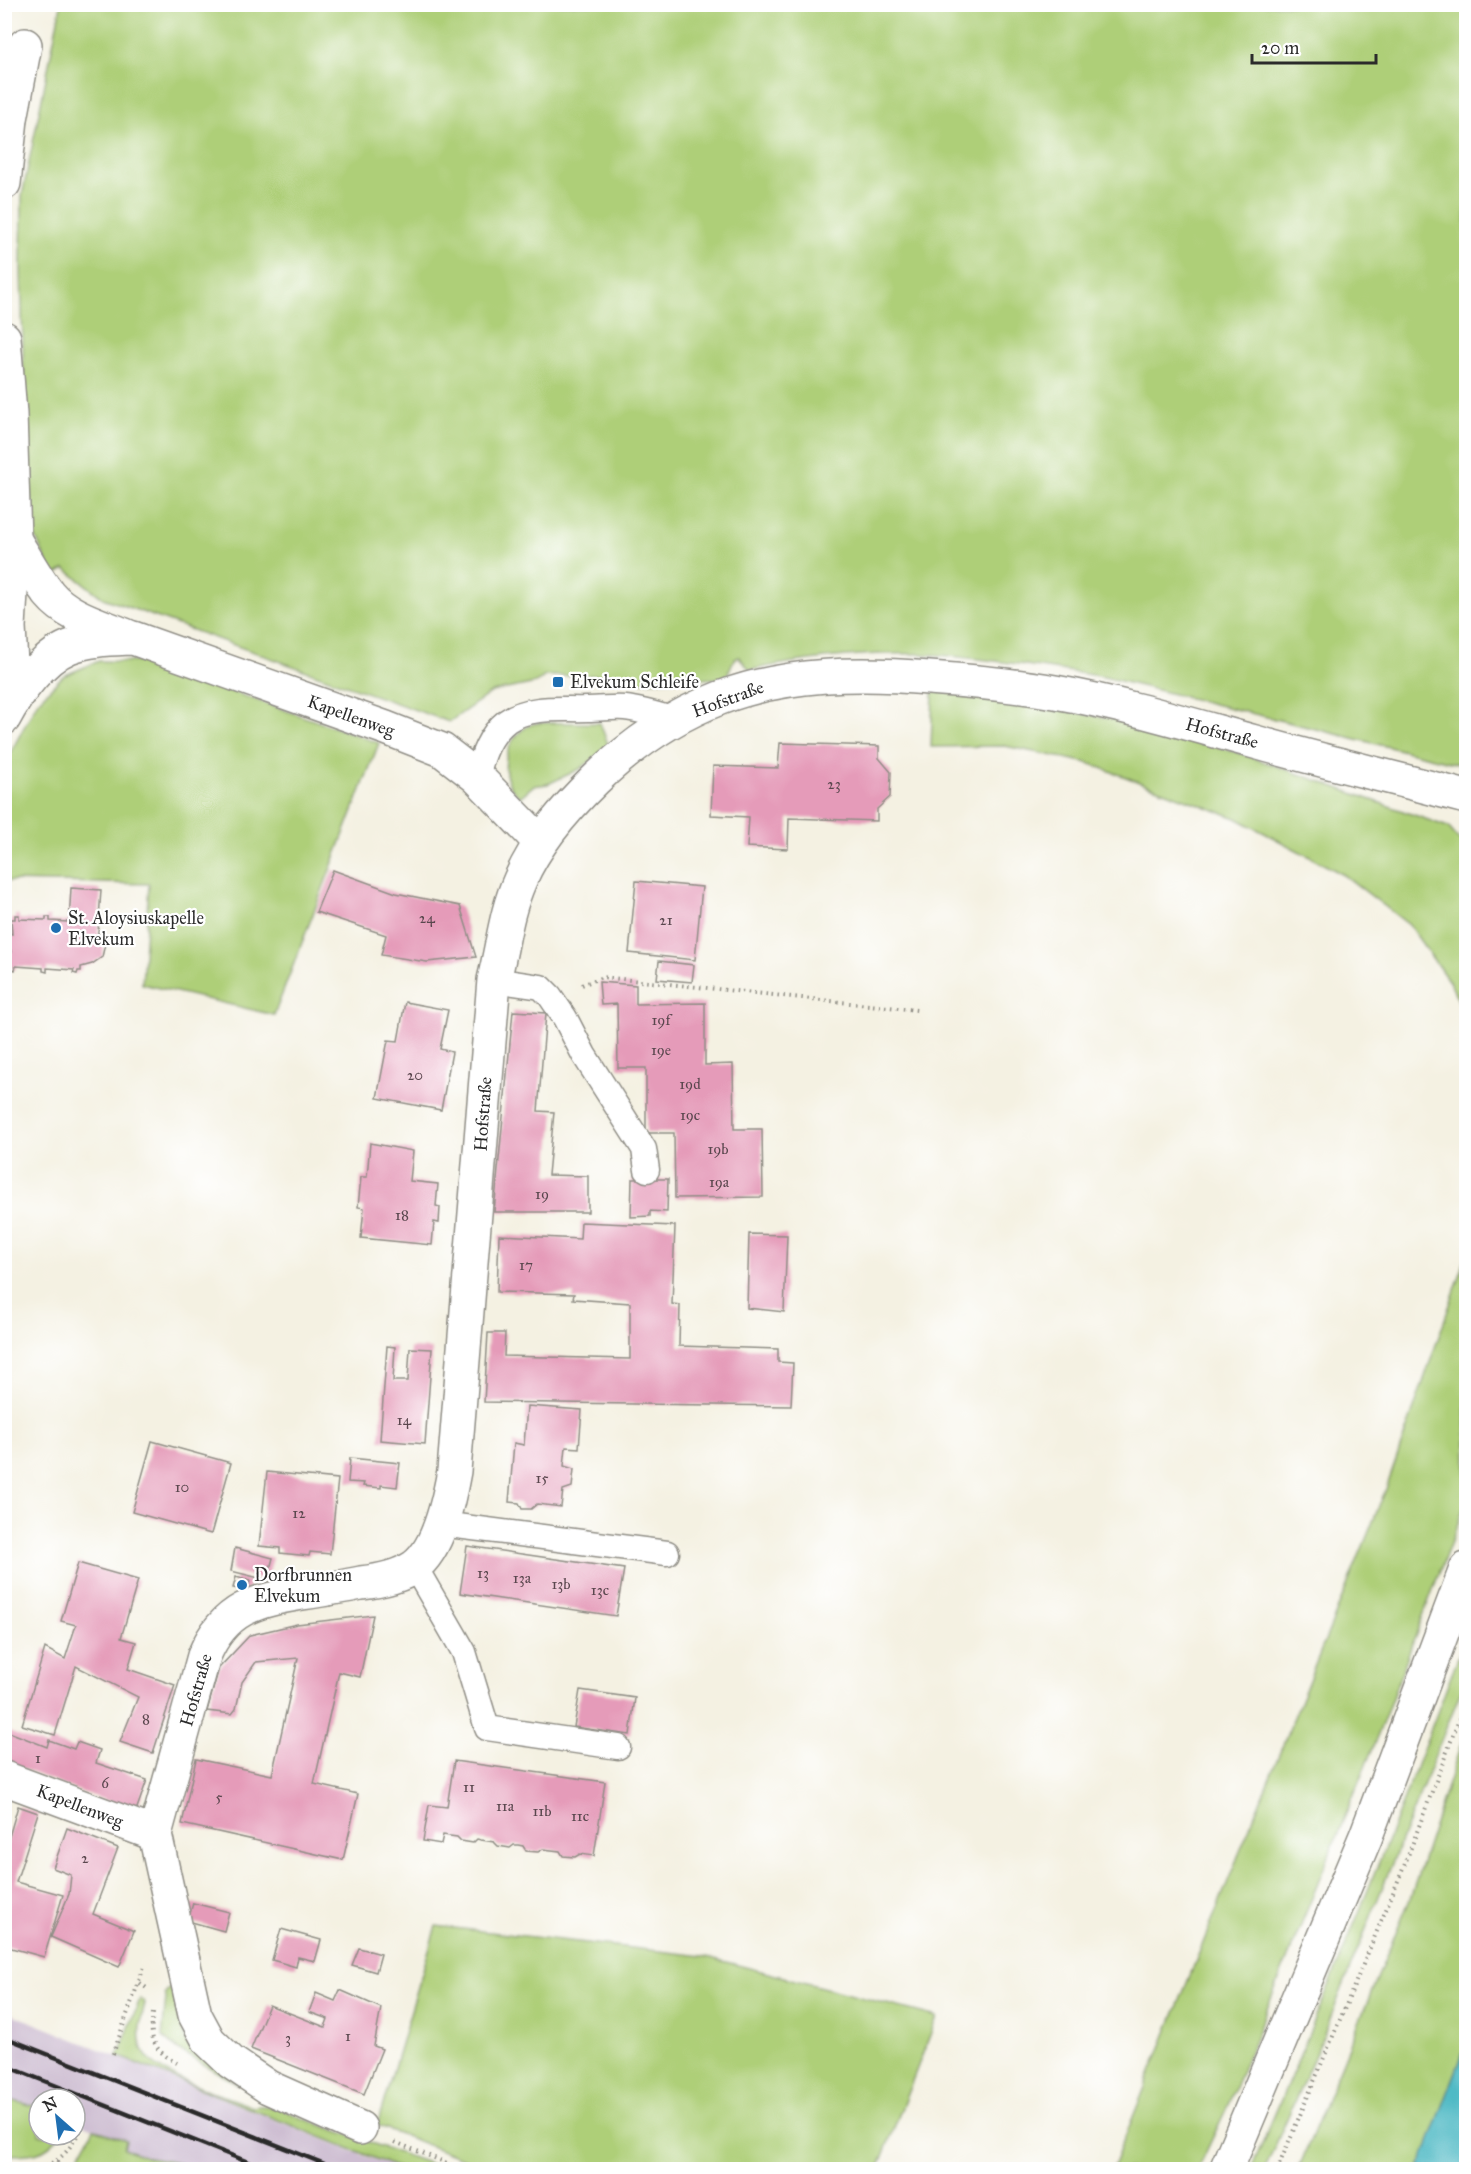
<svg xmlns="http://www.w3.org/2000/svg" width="1471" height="2174" viewBox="0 0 1471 2174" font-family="'IM FELL Great Primer',serif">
<rect width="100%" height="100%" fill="#fff"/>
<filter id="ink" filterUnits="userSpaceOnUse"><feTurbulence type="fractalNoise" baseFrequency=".0167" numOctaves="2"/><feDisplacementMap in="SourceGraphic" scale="12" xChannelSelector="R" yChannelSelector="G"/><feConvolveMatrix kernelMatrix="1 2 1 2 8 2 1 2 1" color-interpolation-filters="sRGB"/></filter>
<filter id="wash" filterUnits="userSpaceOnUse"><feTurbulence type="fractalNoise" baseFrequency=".008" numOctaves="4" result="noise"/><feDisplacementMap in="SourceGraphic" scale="24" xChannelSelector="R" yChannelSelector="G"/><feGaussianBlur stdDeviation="1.35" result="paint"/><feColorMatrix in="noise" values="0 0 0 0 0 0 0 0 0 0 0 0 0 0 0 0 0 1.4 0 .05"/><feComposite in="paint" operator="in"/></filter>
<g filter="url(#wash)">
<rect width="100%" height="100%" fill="#f4f1e2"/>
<path fill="#cebed2" d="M4 2011 367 2157 401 2169H195L177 2163 148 2158 123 2148 125 2140 75 2122V2099H39V2107L5 2099Z"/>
<g fill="#aecf78" stroke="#6c7d52" stroke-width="1.5">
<path d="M61 5H1466V766L1104 677C1049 668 992 659 936 655 875 651 810 658 750 670L739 657 734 659 726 678 635 682 623 675 545 676 536 683 492 692 449 722 103 598 65 569 53 576 33 531 26 471 21 268 22 196Z"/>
<path d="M99 661 147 662 379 743 274 1015 142 984 149 884 5 881V763L38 701 63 676Z"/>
<path d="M933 691 991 697 1128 722 1242 754 1448 827 1466 848V1016L1450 983 1409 925 1344 875 1236 818 1088 763 1005 746 931 747Z"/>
<path d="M600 723 609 747 580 769 548 784 533 786 520 797C495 779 504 734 533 724 544 721 586 724 600 723Z"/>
<path d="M1466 1258V1502L1378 1735 1228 2105 1198 2169H1112L1386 1489Z"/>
<path d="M1466 1636V1678L1322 2039 1265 2169H1251C1328 1994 1399 1816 1466 1636Z"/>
<path d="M1466 1729V2045L1419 2169 1298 2170 1410 1899Z"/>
<path d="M436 1926 703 1956 937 2017 878 2169H489L377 2125Z"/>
<path d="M169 1989H173L176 1994V2011L186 2042 240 2085 180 2051 162 2037 166 1998 165 1993Z"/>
<path d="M140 1999 145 2003C142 2016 137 2032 141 2045 143 2052 148 2059 154 2064 175 2081 226 2096 253 2107 270 2103 285 2110 301 2118L445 2169H401L118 2056Z"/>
<path d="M5 2099 39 2107V2135H59C46 2156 27 2155 5 2155Z"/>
<path d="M94 2129 126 2140 124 2148 148 2158 177 2163 187 2166 186 2169H77L74 2165Z"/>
</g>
<path fill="#49b7c3" stroke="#3a7177" stroke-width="1.5" d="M1466 2045V2169H1419Z"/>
<g id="blocks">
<g fill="#e59bb9">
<path d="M780 743 879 746V758L891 772 890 797 877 809V821L789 818 788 849 747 847 749 817 711 815 713 766 778 768Z"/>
<path d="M333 870 396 893 460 906 476 957 427 962 381 955 386 935 316 912Z"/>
<path d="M636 881 702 887 695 960 629 953Z"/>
<path d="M71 888 101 890 98 933 105 944 102 957 92 964 81 967V971H78L77 974 73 973 74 970 47 968V972L43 971V968L16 966 15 970 12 969V966L7 965 8 961H10L11 951H7L8 933 12 934 11 919H15V915H19V919L46 920V917H50V921L69 922Z"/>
<path d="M659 961 694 965 692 982 657 979Z"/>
<path d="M599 982 636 985V1004L705 1003V1065L733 1064 734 1129H762L763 1197 675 1198 674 1133H646V1068H618L617 1004 601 1005Z"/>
<path d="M405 1002 448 1010 440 1049 452 1052 441 1110 377 1098 388 1040 398 1041Z"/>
<path d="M513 1011 546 1013 538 1111 554 1112 548 1175 588 1176V1212H494Z"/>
<path d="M370 1143 413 1151 410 1181 438 1184 436 1206 440 1207 439 1223 434 1222 432 1245 361 1238 364 1208 358 1207 361 1177H367Z"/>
<path d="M632 1179H668L667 1212 650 1211V1216L631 1217Z"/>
<path d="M581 1222 675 1226 672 1304 680 1305 679 1346 778 1349V1362L793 1363 791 1406 484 1402 488 1333H505L504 1356 630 1359V1303L573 1299 574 1294 497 1292 499 1235 580 1239Z"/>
<path d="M749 1234 787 1235 784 1312 747 1308Z"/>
<path d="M387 1346 395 1347 393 1381H408L410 1348 432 1349 425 1444 380 1440Z"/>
<path d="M527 1406 582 1410 579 1448 566 1447 564 1466 574 1469 572 1487 563 1490 561 1507 537 1504 531 1509H522L519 1503 509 1502 514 1443 524 1445Z"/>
<path d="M152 1441 231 1463 211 1534 132 1512Z"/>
<path d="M350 1458 400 1463 397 1487 381 1485V1488L363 1486 364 1483 348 1482Z"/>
<path d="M267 1472 338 1479 330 1554 310 1552 309 1556 280 1553V1548L259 1546Z"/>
<path d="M467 1546 624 1569 616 1616 460 1593Z"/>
<path d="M235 1548 273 1558 267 1580 231 1571Z"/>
<path d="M78 1563 138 1580 121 1638 136 1642 128 1669 175 1685 153 1753 120 1742 138 1697 76 1666 55 1735 22 1725 45 1648 65 1659 76 1625 61 1621Z"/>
<path d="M236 1577 250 1581 247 1591 233 1588Z"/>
<path d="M373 1615 360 1677 339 1672 314 1784 358 1794 343 1860 182 1824 196 1759 272 1775 298 1658 256 1662 242 1682 236 1709 232 1714 207 1711 219 1668 250 1635 297 1624Z"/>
<path d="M580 1690 635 1698 630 1735 574 1727Z"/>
<path d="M4 1730 47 1747 49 1740 74 1749 77 1742 100 1750 96 1763 147 1780 136 1811 62 1785 4 1761Z"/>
<path d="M454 1761 605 1782 594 1856 580 1854 575 1857 563 1856 560 1851 543 1849 538 1852 526 1851 523 1846 518 1845H514L510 1848 498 1846 494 1842 481 1840 477 1839 473 1843 461 1841 457 1837 443 1835 441 1844 423 1841 429 1805 447 1807Z"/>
<path d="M18 1806 38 1813 16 1882 63 1895 44 1957 4 1946V1847H6Z"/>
<path d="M67 1828 118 1848 93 1914 134 1931 119 1967 51 1937 69 1894 71 1875 53 1868Z"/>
<path d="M193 1903 229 1912 224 1931 188 1921Z"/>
<path d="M281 1929 321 1940 315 1961 298 1957 296 1967 272 1960Z"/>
<path d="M359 1948 381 1954 376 1972 352 1965Z"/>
<path d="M340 1990 381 2008 374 2046 382 2049 364 2094 251 2049 269 2005 325 2027 328 2019 309 2012 316 1993 335 2001Z"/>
</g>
</g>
</g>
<g filter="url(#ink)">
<use href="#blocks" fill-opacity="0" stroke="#908e86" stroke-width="1.5"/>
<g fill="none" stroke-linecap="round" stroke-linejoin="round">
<defs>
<g id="service">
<path d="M477 777C482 756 489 735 507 721 530 705 562 710 588 709 601 709 613 707 625 708 642 710 658 715 675 720"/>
<path d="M494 980 541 987 550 996 565 1018 584 1055 644 1149 647 1170"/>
<path d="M441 1524 667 1553"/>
<path d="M415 1567 464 1652 487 1728 618 1747"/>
</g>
<g id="minor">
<path d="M4 183 11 119 25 45"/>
<path d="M4 338 10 414 14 539 9 627 13 701"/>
<path d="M14 539C25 557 36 578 49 594 68 617 101 625 127 636"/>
<path d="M4 718C17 693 42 658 69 647 89 639 111 639 133 638L386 728 442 750 477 777 540 842"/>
<path d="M4 1778 155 1834"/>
<path d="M360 2128 268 2087 231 2062 209 2041 195 2015 155 1834 204 1656C224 1608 255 1601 302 1593 322 1590 342 1587 361 1583 379 1581 399 1577 414 1567 439 1549 449 1499 454 1471L494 980C503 945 505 914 520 880 537 841 565 809 595 780 631 745 673 716 720 698 786 673 859 672 929 678 971 681 1013 685 1055 692 1123 704 1189 724 1255 742 1325 762 1396 778 1466 797"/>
</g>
<path id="secondary" d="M1226 2170 1366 1836 1466 1569"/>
</defs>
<use href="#service" stroke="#908e86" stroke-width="27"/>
<use href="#minor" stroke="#908e86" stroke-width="36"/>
<use href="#secondary" stroke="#908e86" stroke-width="36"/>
<g stroke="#908e86" stroke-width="4" stroke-dasharray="1.5 4.5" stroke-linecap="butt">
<path d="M4 941 7 942"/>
<path d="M582 985 602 977 917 1010"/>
<path d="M140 1983 149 1990"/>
<path d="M153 2013C149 2039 153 2050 177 2063"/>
<path d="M113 2054 144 1967"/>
<path d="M395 2142 464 2170"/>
<path d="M57 2162 61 2170"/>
<path d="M4 2168C50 2169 62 2166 83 2125"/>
<path d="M192 2170 193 2168"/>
<path d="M1277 2170 1403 1869 1466 1701"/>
</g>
<use href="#service" stroke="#fff" stroke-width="24"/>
<use href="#minor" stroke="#fff" stroke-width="33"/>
<use href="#secondary" stroke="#fff" stroke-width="33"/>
<g stroke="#2b2b2b" stroke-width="4.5">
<path d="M4 2037 340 2170"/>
<path d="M4 2065 268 2170"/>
</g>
</g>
</g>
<g fill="#1f6fb2" stroke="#fff" stroke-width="2">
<rect x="552" y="676" width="12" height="12" rx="3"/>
<circle cx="56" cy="928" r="6"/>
<circle cx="242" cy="1585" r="6"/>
</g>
<g text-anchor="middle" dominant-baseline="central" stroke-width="4.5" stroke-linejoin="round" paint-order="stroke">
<g font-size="15" fill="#5a474e">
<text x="834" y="784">23</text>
<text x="427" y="918">24</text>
<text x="666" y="920">21</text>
<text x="661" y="1020">19f</text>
<text x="661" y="1050">19e</text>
<text x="415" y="1075">20</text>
<text x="690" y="1084">19d</text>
<text x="690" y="1115">19c</text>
<text x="718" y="1149">19b</text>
<text x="719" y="1182">19a</text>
<text x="542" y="1194">19</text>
<text x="402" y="1215">18</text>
<text x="526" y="1265">17</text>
<text x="404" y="1420">14</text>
<text x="542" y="1478">15</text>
<text x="182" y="1487">10</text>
<text x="299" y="1513">12</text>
<text x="483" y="1573">13</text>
<text x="522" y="1578">13a</text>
<text x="561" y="1584">13b</text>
<text x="600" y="1590">13c</text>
<text x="146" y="1719">8</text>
<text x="38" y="1758">1</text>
<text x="105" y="1783">6</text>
<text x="469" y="1787">11</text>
<text x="219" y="1797">5</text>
<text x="505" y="1806">11a</text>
<text x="542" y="1811">11b</text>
<text x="580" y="1816">11c</text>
<text x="85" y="1858">2</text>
<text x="348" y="2036">1</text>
<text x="288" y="2038">3</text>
</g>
<g font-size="18" fill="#2b2b2b" stroke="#fff" text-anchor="start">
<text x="570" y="682">Elvekum Schleife</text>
<text x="68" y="918">St. Aloysiuskapelle<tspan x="68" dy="21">Elvekum</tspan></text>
<text x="254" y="1575">Dorfbrunnen<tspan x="254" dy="21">Elvekum</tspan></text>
</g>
<g font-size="18" fill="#2b2b2b" stroke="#fff">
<text transform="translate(728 699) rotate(-20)">Hofstraße</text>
<text transform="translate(351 716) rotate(20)">Kapellenweg</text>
<text transform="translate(1222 733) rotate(15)">Hofstraße</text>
<text transform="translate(483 1114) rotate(-86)">Hofstraße</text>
<text transform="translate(196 1690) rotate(-74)">Hofstraße</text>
<text transform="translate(80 1806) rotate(21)">Kapellenweg</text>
</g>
</g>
<rect width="1471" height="2174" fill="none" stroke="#fff" stroke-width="24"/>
<g transform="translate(57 2117) rotate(332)"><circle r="28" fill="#ffffff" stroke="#aaaaaa" stroke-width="1.5"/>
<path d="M0-4.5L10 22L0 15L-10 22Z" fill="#1f6fb2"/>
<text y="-9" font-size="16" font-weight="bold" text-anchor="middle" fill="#2b2b2b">N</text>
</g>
<path d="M1252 54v9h124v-9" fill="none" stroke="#2b2b2b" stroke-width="3"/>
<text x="1261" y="54" font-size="18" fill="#2b2b2b" stroke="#ffffff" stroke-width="4.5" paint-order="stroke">20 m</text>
</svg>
